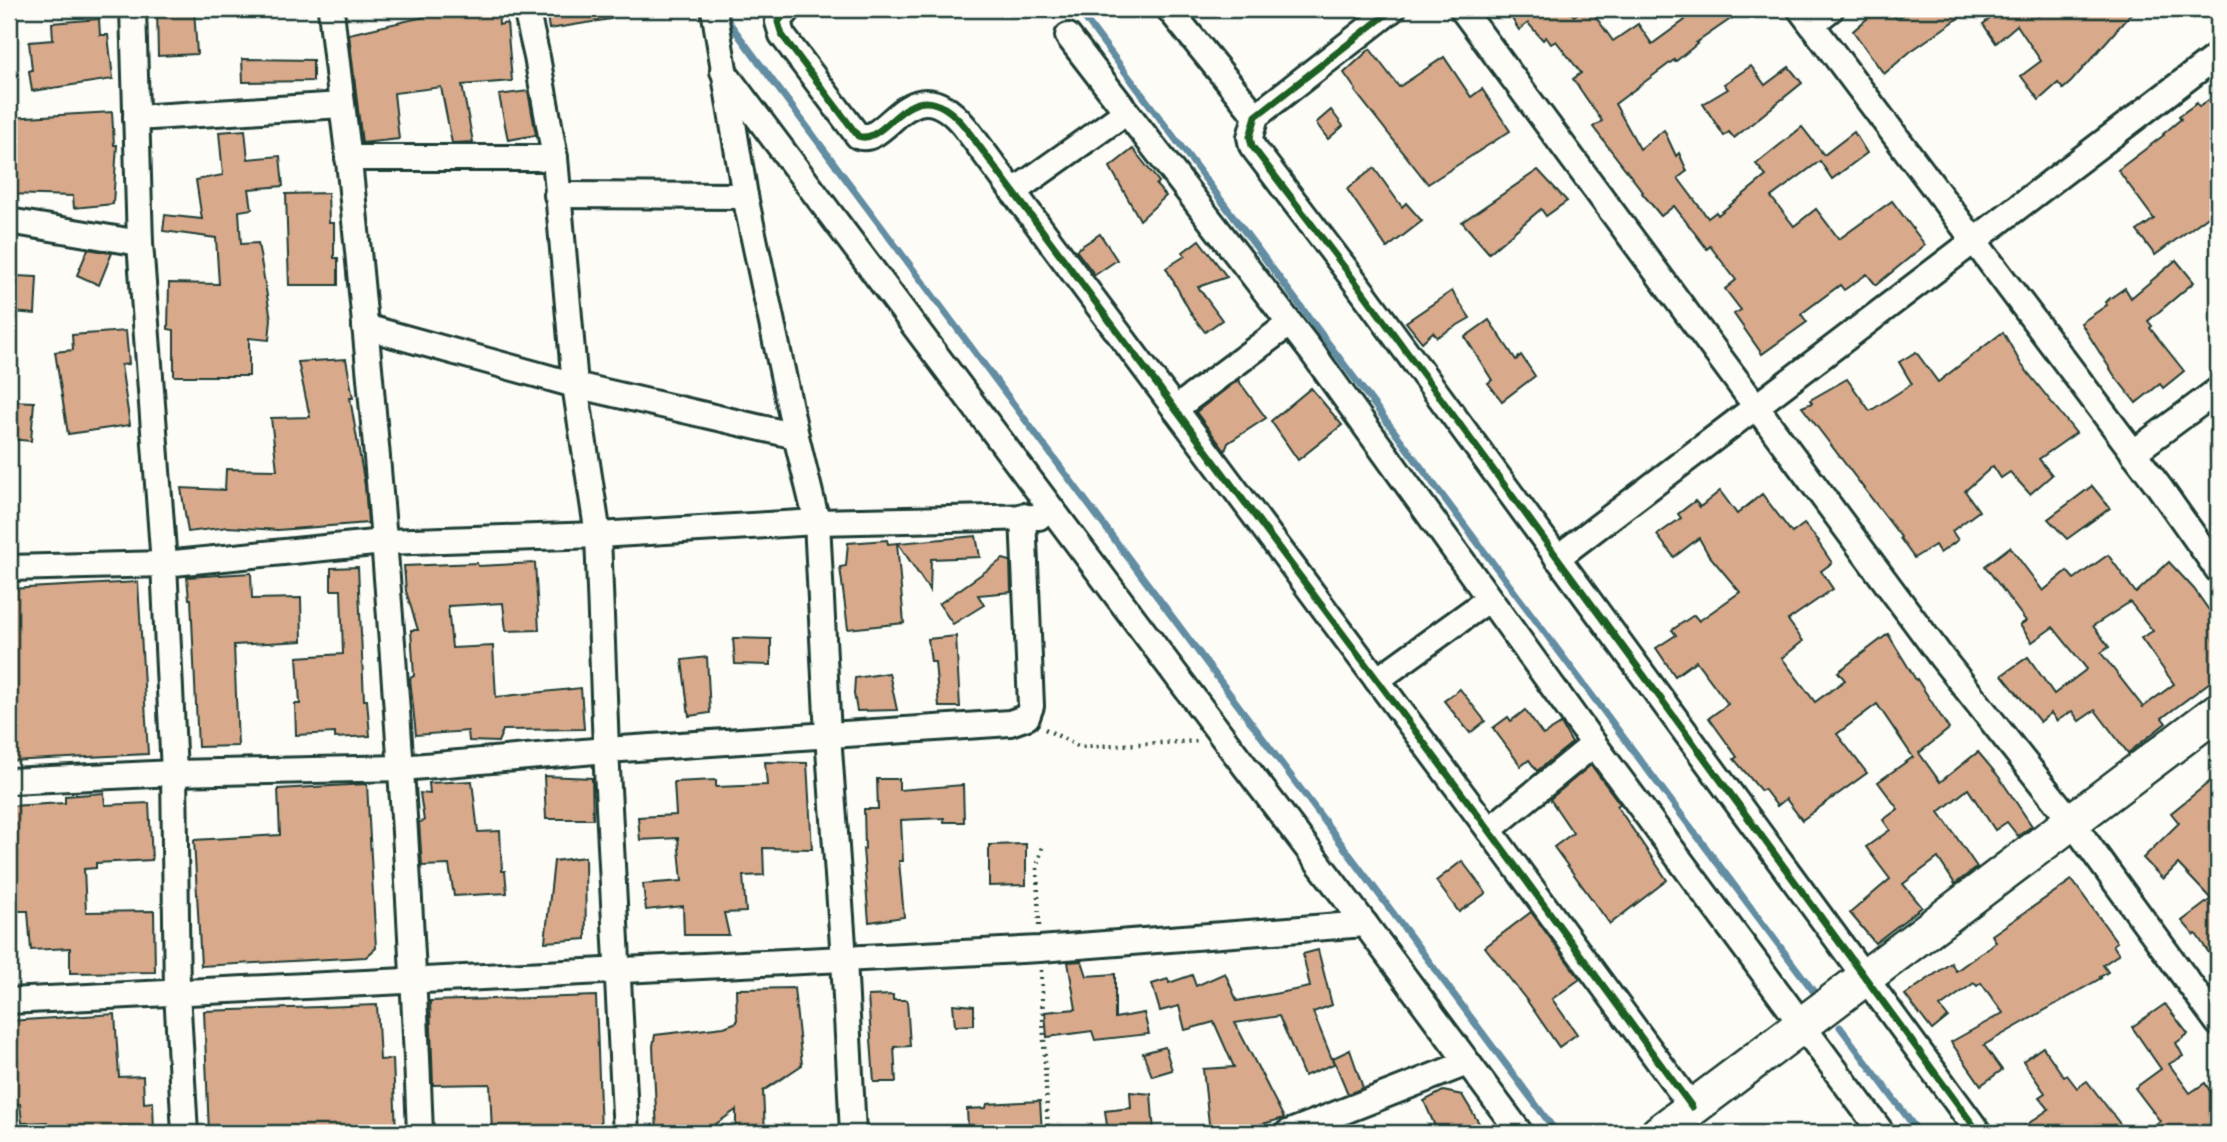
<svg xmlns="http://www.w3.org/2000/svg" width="2227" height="1142" viewBox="0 0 2227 1142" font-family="'Architects Daughter',sans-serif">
<rect width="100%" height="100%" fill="#fdfcf7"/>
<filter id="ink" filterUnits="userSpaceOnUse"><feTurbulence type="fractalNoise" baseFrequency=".0143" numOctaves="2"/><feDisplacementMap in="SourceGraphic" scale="14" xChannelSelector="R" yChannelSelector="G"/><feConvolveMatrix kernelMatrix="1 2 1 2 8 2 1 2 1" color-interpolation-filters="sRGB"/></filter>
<g filter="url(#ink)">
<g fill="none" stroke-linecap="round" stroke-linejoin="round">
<g stroke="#628da2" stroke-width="7">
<path d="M1081 9 1084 17 1817 996"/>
<path d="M725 17 1557 1133"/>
<path d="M1840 1027 1919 1133"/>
</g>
</g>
<g fill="#d9a98b" stroke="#1f3d34" stroke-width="2" fill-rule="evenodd">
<path d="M157 9H194L197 54 158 56Z"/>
<path d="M427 9H498L499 25 507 23 512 81 462 85 473 142 452 143 441 87 394 93 399 139 362 143 349 34 428 16Z"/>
<path d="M546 9H610L611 19 549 29Z"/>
<path d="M1506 9H1568L1574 16 1584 9H1590L1613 41 1638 24 1652 44 1685 20 1677 9H1745L1696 43 1697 44 1675 62 1674 60 1615 104 1640 149 1664 130 1676 156 1679 153 1687 171 1678 178 1708 218 1716 212 1718 215 1766 176 1756 164 1802 127 1824 155 1854 132 1867 153 1832 179 1820 161 1771 197 1794 226 1816 209 1839 239 1892 201 1925 245 1876 285 1867 274 1844 290 1840 285 1801 314 1807 322 1762 354 1734 314 1741 310 1725 289 1736 280 1710 246 1707 249 1674 206 1661 216 1642 193 1643 192 1593 127 1602 121 1573 79 1581 73 1556 41 1551 44 1546 37 1543 40 1528 23 1519 30Z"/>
<path d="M1878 9H1889L1897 19 1913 9H1972L1911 51 1884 74 1853 31Z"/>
<path d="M2003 9H2037L2034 11 2038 16 2047 9H2135L2071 82 2063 89 2058 83 2039 100 2021 76 2041 61 2017 25 1996 43 1983 24Z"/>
<path d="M99 19 100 35H108L113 79 32 91 29 71 32 70 29 42 53 40 52 23Z"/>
<path d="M1370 49 1399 87 1444 57 1471 97 1482 89 1510 131 1428 184 1355 91 1356 90 1344 73Z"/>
<path d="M242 59 313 60V81L243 82Z"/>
<path d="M1751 66 1765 85 1789 67 1802 83 1734 138 1729 132 1724 136 1703 104 1728 89 1724 84Z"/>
<path d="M528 91 536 135 508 140 499 95Z"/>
<path d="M2218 93V209L2155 255 2137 231 2154 219 2118 170 2164 135 2163 134 2181 119 2179 116 2197 103 2199 107Z"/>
<path d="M1331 110 1343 126 1328 139 1316 123Z"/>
<path d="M112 112 114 145H117L113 204 74 208 73 196 9 194V118Z"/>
<path d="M245 130 248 159 280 156 283 186 249 189 252 209 239 211 241 244 258 243 271 319 269 340 249 338V376H174V330L168 329 169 283 219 284 216 238 163 231 165 215 202 219 196 180 223 175 219 132Z"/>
<path d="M1133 149 1159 182 1156 185 1166 196 1140 220 1110 167Z"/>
<path d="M1374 168 1402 207 1406 203 1422 221 1387 248 1347 189Z"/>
<path d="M1538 170 1567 201 1546 216 1541 209 1489 253 1462 222Z"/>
<path d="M328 193 329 223H334V258H338V285H289L286 194Z"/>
<path d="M1100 234 1117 260 1095 275 1076 250Z"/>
<path d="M1199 240 1227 277 1198 287 1222 320 1205 332 1192 315 1166 268 1185 256 1183 252Z"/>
<path d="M88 249 112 253 99 285 77 275Z"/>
<path d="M2176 260 2194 282 2148 321 2152 326 2150 328 2184 371 2163 388 2160 384 2136 403 2114 375 2081 323 2107 305 2105 302 2125 288 2131 298Z"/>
<path d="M16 276 37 277 35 314 14 312Z"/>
<path d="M1452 291 1470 318 1437 337 1433 332 1422 342 1406 322Z"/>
<path d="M1489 320 1516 360 1521 355 1535 376 1502 401 1488 383 1492 380 1465 337Z"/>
<path d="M126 331 129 364 121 365 130 425 68 434 55 352 73 350 72 335Z"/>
<path d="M2003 332 2021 364 2076 433 2039 459 2052 475 2030 494 2010 472 2001 478 1993 466 1965 491 1979 511 1952 531 1958 540 1940 553 1935 545 1914 558 1900 538 1901 537 1802 407 1812 403 1810 400 1847 379 1870 411 1912 384 1899 362 1916 352 1938 382Z"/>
<path d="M346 359 353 398H350L365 486 368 523 278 530 228 527 188 532 181 488 225 490 226 469 277 470 271 418 310 417 298 362Z"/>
<path d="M1238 380 1266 418 1228 443 1225 451 1196 412Z"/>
<path d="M1311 388 1342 425 1298 460 1271 421Z"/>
<path d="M9 401 34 402 31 441 9 439Z"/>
<path d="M2092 486 2110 508 2067 539 2048 519Z"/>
<path d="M1720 491 1737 514 1762 494 1792 533 1804 524 1819 541 1818 542 1832 563 1821 571 1833 589 1788 620 1803 641 1782 658 1815 702 1845 680 1838 672 1888 634 1916 680 1917 679 1949 729 1919 753 1940 782 1978 752 1999 777 2032 826 2018 836 2007 822 1995 830 1968 789 1939 812 1977 867 1955 884 1938 858 1903 884 1922 907 1875 943 1850 913 1890 879 1866 847 1890 830 1883 820 1898 809 1878 782 1913 757 1877 704 1837 734 1867 773 1802 820 1786 799 1777 806 1764 789 1761 791 1734 759 1737 757 1709 718 1728 704 1696 661 1675 676 1656 648 1676 635 1672 630 1694 615 1699 621 1740 592 1708 554 1699 538 1674 557 1657 535 1681 518 1678 514 1695 501 1700 507Z"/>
<path d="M976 536 980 557 931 559 930 591 898 543Z"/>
<path d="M887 540 888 544 897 543 904 623 848 629 840 567 846 566 848 543Z"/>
<path d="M2010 547 2043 591 2067 571 2074 579 2108 555 2136 593 2169 562 2194 589 2218 623V676L2162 718 2166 723 2128 753 2095 710 2079 721 2072 711 2057 721 2051 713 2040 722 2002 675 2028 657 2054 694 2087 669 2053 627 2032 642 2020 625 2026 621 1985 566ZM2130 602 2153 631 2141 638 2174 684 2143 707 2101 653 2109 647 2093 626Z"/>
<path d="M1003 559 1010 561 1011 592 978 595 984 605 953 624 939 604Z"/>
<path d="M477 563 478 566 535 563 539 630 506 631 503 603 448 606 452 648 493 646 496 697 581 688 584 729 503 730 498 742 469 741 468 731 416 735 410 678 414 676 411 630H418L406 591 404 566Z"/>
<path d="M358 567 364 700H367L370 736 335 738V733L296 735 295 704H300L297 657 343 654 341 590H331V568Z"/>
<path d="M251 573 252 599 301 598 302 641 234 645 238 746 198 747 191 599H189L187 577Z"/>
<path d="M138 582 148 754 9 761V589Z"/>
<path d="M956 636 960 707H939L935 662H931L928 639Z"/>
<path d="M733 638 771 639V665L735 664Z"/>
<path d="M707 657 710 713 689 716 682 660Z"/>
<path d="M889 673 897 710 857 711 854 694 855 678Z"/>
<path d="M1460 689 1485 721 1470 733 1444 701Z"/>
<path d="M1525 710 1543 735 1561 724 1572 743 1537 771 1529 760 1521 766 1493 728 1508 717 1511 721Z"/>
<path d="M765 762 807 763 812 849 763 848 764 875 743 876 746 912 724 913 729 935H684L683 906 646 910 643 884 682 881 678 838 640 840 638 817 676 815 674 782 716 780V787L767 785Z"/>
<path d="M1591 765 1620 804 1617 806 1667 880 1610 924 1554 847 1573 833 1550 799Z"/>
<path d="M2218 775V966L2196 934 2194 935 2182 921 2211 899 2178 864 2163 879 2143 858 2179 823 2171 813Z"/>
<path d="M544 776 592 778 593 819H546Z"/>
<path d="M877 779H899V790L963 785 964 822H944V818L901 820 903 861H899L904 917 869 922 863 849H865L864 809H878Z"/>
<path d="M472 781 478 832 500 831 502 871H505L507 893 454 896 449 865 422 866 419 822 424 821 420 793 430 794 429 783Z"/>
<path d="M367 784 376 948 366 957 201 966 194 840 280 835 278 789Z"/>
<path d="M104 793 105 805 149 803 152 860 96 863V868L84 869 86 912 154 911 155 972 70 973V948L31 950 28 911H18V907L9 908V806L65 803V796Z"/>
<path d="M1026 844V885L989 886V845Z"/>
<path d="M585 857 586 939 545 942 554 861Z"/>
<path d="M1462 861 1486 893 1459 912 1436 881Z"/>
<path d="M2072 880 2117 942 2113 945 2119 954 2103 965 2108 972 2100 977 2101 978 1984 1045 2002 1070 1981 1085 1951 1042 2003 1013 1981 983 1977 986 1974 983 1940 1007 1948 1017 1932 1030 1905 995 1951 963 1956 971 1996 942 1992 935Z"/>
<path d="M1531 912 1580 979 1552 999 1577 1034 1559 1047 1528 1002 1485 947Z"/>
<path d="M1318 950 1332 1005 1313 1012 1334 1064 1304 1076 1279 1016 1235 1023 1284 1118 1245 1129 1210 1133 1203 1069 1234 1067 1214 1022 1185 1030 1179 1006 1160 1011 1152 984 1168 979 1169 983 1192 975 1196 986 1225 973 1237 1001 1310 987 1303 954Z"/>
<path d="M1082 961 1087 976 1115 974V1018L1144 1013 1149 1034 1095 1040 1092 1031 1047 1037 1045 1012 1076 1009 1068 962Z"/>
<path d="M794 988 802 1065 763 1091 765 1133H736V1110L703 1133H657L653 1046 655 1035 724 1027 737 1022 736 989Z"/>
<path d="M893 995V1000H907L910 1046 894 1047 896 1082H874L868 996Z"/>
<path d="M596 996 601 1133H492L490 1084 433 1085 430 1001Z"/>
<path d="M953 1004 974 1006V1025L955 1026Z"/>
<path d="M2165 1004 2188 1034 2176 1043 2183 1056 2169 1064 2190 1093 2205 1083 2218 1104V1133H2142L2160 1121 2135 1088 2161 1069 2132 1027Z"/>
<path d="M377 1005 380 1060 393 1059 396 1133H209L204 1011Z"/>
<path d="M115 1014 119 1077 143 1076 144 1103 153 1102 154 1133H47V1122L22 1123 20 1104H9V1021Z"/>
<path d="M1165 1047 1172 1070 1152 1076 1143 1053Z"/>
<path d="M2043 1047 2064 1077 2067 1075 2077 1088 2087 1081 2127 1133H2015L2049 1109 2039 1097 2045 1093 2023 1061Z"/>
<path d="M1350 1050 1363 1088 1348 1094 1333 1058Z"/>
<path d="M1443 1091 1462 1095 1485 1133H1438L1424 1101Z"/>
<path d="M1130 1092 1151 1094 1154 1133H1108L1105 1111 1131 1108Z"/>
<path d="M1040 1101 1042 1133H1014V1127L968 1129 967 1109 986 1108 987 1104Z"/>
</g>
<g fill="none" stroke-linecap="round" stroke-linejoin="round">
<defs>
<g id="street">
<path d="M133 9 140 243 164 564 174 773 177 992 185 1133"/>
<path d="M331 9C336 60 343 110 349 161 382 484 408 808 420 1133"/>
<path d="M526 9 537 57 555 158 575 385 598 535 606 750 626 1133"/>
<path d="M714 9 745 196 796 436"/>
<path d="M789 9 778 22 782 35 858 136C888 148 911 61 965 127L1489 830 1692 1107"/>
<path d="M1169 9 1256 116"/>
<path d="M1393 9 1256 116 1250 137 1252 146 1357 284 1979 1133"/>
<path d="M1462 9 1942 658 2071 821 2218 1023"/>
<path d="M1800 9 2160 488 2218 570"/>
<path d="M1812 24 1831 9"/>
<path d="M1068 36 1312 352 1594 744 1882 1133"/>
<path d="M723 71 1225 740 1365 924 1520 1133"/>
<path d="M136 118 342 105"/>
<path d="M348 158H555"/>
<path d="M1013 192 1126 112"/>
<path d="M557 195 745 196"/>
<path d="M9 221 140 243"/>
<path d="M365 327 575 385 796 436 817 522 828 735 844 959 853 1133"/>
<path d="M1175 409 1289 324"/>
<path d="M2133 453 2218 390"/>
<path d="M1557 558 2218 55"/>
<path d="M9 568 164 564 384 542 598 535 817 522 1039 517"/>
<path d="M1377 680 1489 599"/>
<path d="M9 781 174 773 402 768 606 750 1010 723 1027 717 1031 706 1023 516"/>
<path d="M1489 830 1594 744"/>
<path d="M9 1001 1040 949 1365 924"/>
<path d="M1288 1133 1467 1063"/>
</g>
<path id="secondary" d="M1659 1133 2218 711"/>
</defs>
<use href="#street" stroke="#1f3d34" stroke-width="30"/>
<use href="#secondary" stroke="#1f3d34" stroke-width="40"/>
<g stroke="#1f3d34" stroke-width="4.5" stroke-dasharray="2 5" stroke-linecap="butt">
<path d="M1045 729 1080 747 1200 741"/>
<path d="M1039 926 1037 867 1042 847"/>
<path d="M1041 970 1048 1133"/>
</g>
<use href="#street" stroke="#fdfcf7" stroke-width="24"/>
<use href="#secondary" stroke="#fdfcf7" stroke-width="35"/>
<defs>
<g id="cycleway">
<path d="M789 9 778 22 782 35 858 136C888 148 911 61 965 127L1489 830 1692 1107"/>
<path d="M1393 9 1256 116 1250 137 1252 146 1357 284 1979 1133"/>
</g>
</defs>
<use href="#cycleway" stroke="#fdfcf7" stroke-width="11"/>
<use href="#cycleway" stroke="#1b5e20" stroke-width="7"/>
</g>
</g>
<rect width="2227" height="1142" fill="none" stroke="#fdfcf7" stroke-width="35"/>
<rect x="18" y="18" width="2192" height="1107" fill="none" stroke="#1f3d34" stroke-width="2.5" filter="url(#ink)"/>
</svg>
